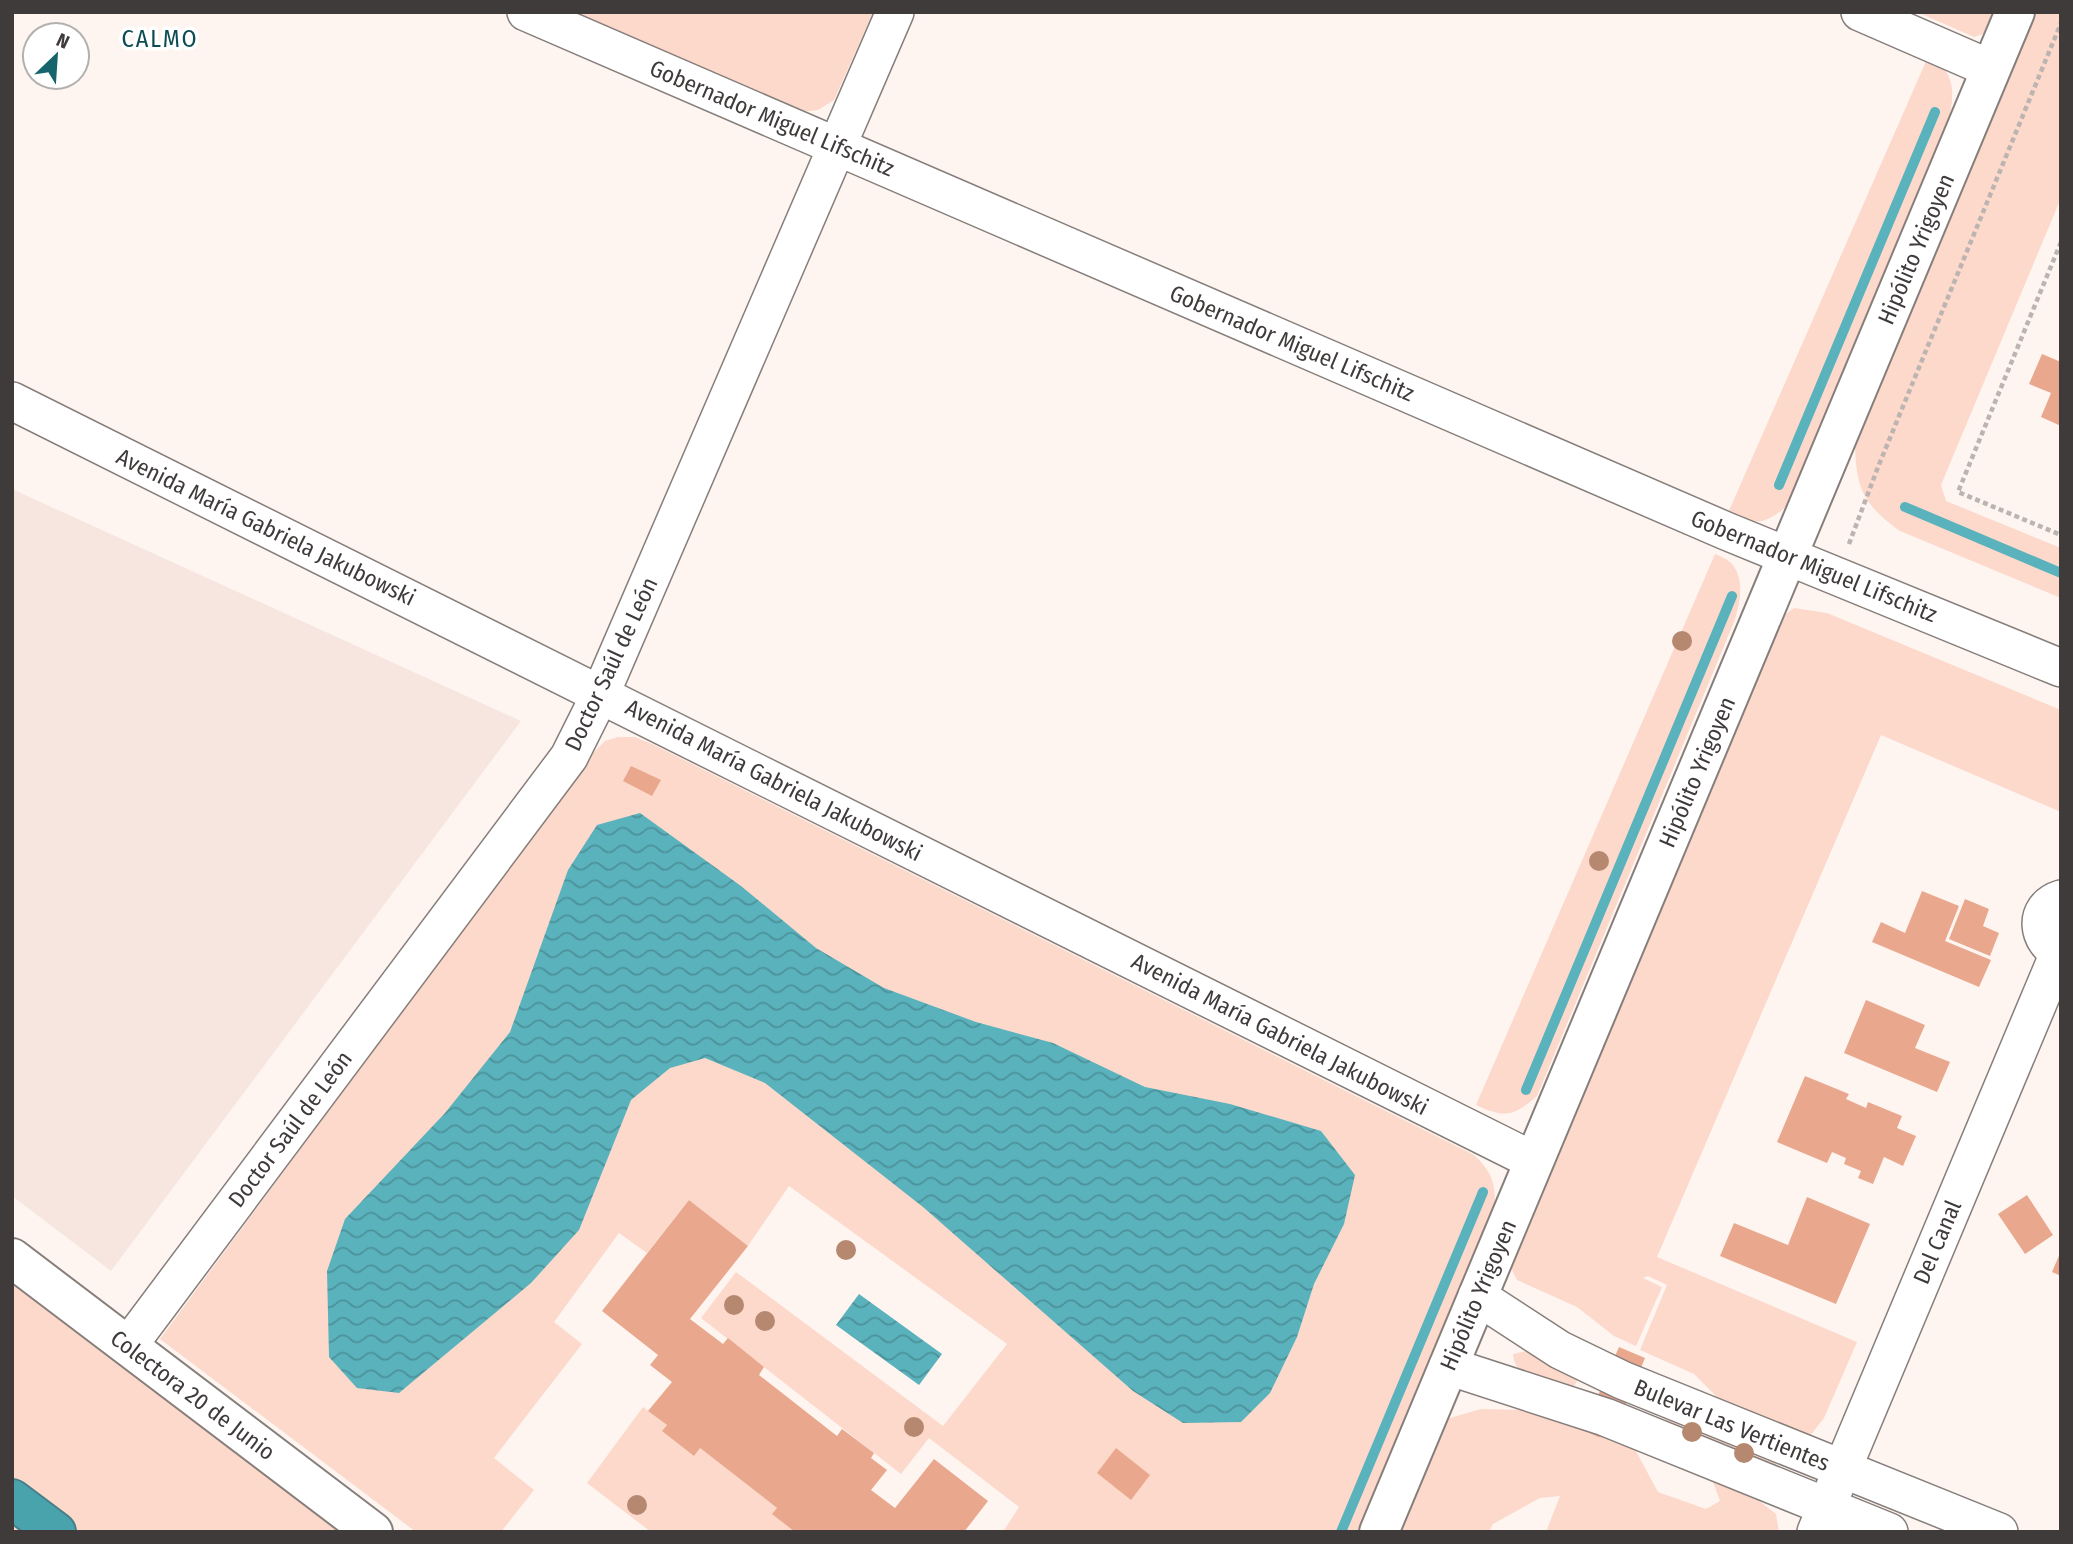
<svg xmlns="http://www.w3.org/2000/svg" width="2073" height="1544" viewBox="0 0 2073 1544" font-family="'Fira Sans Condensed',sans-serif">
<defs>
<pattern id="water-waves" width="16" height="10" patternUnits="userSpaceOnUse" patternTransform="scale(1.75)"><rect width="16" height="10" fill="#5ab2bc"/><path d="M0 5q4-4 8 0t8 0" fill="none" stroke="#4c929a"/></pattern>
</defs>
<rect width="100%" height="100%" fill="#fef5f1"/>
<path fill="#f7e6e0" d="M12 489 521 721 111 1271 12 1196Z"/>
<g fill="#fcd9cb">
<path d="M564 12H873L834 100 818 110 801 112Z"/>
<path d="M1917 12H1994L1983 34 1974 37Z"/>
<path d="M2033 12H2061V198L1941 485 1946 501 2061 548V598L1900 531C1859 502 1855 483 1855 434Z"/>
<path d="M1927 59C1931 61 1939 64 1942 67 1958 82 1952 110 1946 127L1788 505C1765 525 1755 526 1728 513Z"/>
<path d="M1715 554C1720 556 1727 559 1730 562 1746 577 1740 605 1734 622L1537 1096C1513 1117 1504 1118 1476 1105Z"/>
<path d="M1794 608 1827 613 2061 710V812L1881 735 1657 1257 1857 1342 1824 1418 1805 1442 1722 1402 1694 1374 1640 1350 1667 1285 1648 1276 1643 1278 1662 1287 1636 1346 1614 1336 1577 1307 1517 1280 1510 1266 1779 619Z"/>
<path d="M618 737H635L654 745 1474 1155C1491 1171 1495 1181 1495 1204L1362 1532H1003L1019 1507 929 1438 901 1474 701 1318 736 1272 943 1426 1007 1344 789 1186 748 1246 689 1200 647 1253 619 1233 554 1322 582 1344 494 1458 534 1490 501 1532H416L160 1339 592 754 605 741Z"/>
<path d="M12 1258 373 1532H12Z"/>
<path d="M1526 1351H1536L1573 1369 1578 1379 1575 1385 1568 1391C1549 1385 1514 1379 1513 1354Z"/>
<path d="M643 1407 667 1425 662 1431 700 1448 777 1508 773 1514 795 1532H651L587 1483Z"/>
<path d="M1481 1409 1529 1410 1588 1419 1583 1430 1598 1437 1631 1442 1658 1492 1706 1509 1720 1501 1712 1479 1754 1497 1776 1514 1779 1532H1546L1560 1496 1540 1498 1493 1524 1489 1532H1397L1443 1420Z"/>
<path d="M1671 1418 1774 1461 1778 1467 1774 1471 1667 1423 1666 1419Z"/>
</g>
<g fill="url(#water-waves)">
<path d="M640 813 741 886 816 948 884 988 976 1022 1053 1043 1145 1087 1230 1104 1321 1131 1355 1175 1344 1224 1314 1284 1297 1337 1270 1393 1241 1422 1183 1423 1133 1391 923 1207 765 1083 705 1058 670 1068 631 1100 579 1230 531 1283 399 1393 357 1388 329 1357 327 1271 345 1219 445 1113 510 1032 568 870 597 825Z"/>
<path d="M859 1294 942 1354 919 1385 836 1325Z"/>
</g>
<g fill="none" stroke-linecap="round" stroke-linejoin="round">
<g stroke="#5ab2bc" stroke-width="10">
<path d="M1779 485 1935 112"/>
<path d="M1905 507 2061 573"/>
<path d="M1526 1090 1732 596"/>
<path d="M1341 1532 1483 1192"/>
</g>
</g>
<g fill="#e9a88e">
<path d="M2042 354 2061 362V426L2041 417 2051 393 2029 384Z"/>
<path d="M631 766 661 780 652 796 623 781Z"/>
<path d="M1922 891 1959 906 1945 941 1991 960 1979 987 1872 942 1881 922 1905 933Z"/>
<path d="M1965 899 1989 909 1983 926 1999 933 1990 956 1949 939Z"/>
<path d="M1866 1000 1925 1025 1915 1048 1950 1062 1937 1092 1844 1053Z"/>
<path d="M1805 1076 1849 1094 1846 1099 1866 1108 1868 1102 1902 1116 1897 1128 1916 1136 1903 1166 1884 1157 1873 1184 1858 1178 1861 1171 1844 1164 1846 1158 1832 1152 1827 1163 1777 1142Z"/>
<path d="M2027 1195 2053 1235 2025 1254 1998 1214Z"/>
<path d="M1807 1197 1870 1224 1836 1304 1720 1256 1734 1223 1788 1245Z"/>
<path d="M689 1200 748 1246 690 1319 723 1344 728 1338 764 1367 759 1375 837 1436 842 1429 874 1453 871 1458 887 1470 871 1490 895 1508 934 1459 988 1501 964 1532H795L772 1514 777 1508 700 1448 694 1456 662 1431 667 1425 648 1411 672 1382 650 1365 658 1355 602 1311Z"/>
<path d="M2061 1251V1276L2052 1272Z"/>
<path d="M1619 1347 1645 1358 1616 1428V1439L1598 1437 1583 1430Z"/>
<path d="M1116 1448 1150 1475 1131 1500 1097 1473Z"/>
</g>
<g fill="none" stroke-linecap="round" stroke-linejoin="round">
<defs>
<g id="street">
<path d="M526 12 1726 531 2061 668"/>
<path d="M1860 12 1991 69"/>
<path d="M12 401 1534 1161"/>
<path d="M2061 899C2032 908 2037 942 2061 953"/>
<path d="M1477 1296 1560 1350 1622 1380 1999 1532"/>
<path d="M128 1346 569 757 601 693 895 12"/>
<path d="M1448 1366 1605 1417 1889 1532"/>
<path d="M1816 1532 2059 953"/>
</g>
<g id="secondary">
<path d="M12 1258 373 1532"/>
<path d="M1379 1532 2015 12"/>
</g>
<path id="highway" d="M12 1499 56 1532"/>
</defs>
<use href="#street" stroke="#867e7b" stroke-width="40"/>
<use href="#secondary" stroke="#867e7b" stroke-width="42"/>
<use href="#highway" stroke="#467f85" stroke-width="42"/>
<g stroke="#bbb4b1" stroke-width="4.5" stroke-dasharray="5 3.5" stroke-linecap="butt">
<path d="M2061 242 1958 492 2061 535"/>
<path d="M1849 544 1878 467 2061 23"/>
</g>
<use href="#street" stroke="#fff" stroke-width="37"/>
<use href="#secondary" stroke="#fff" stroke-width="38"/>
<use href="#highway" stroke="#49a3ad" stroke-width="38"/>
</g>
<g fill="#b5886f">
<circle cx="1682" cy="641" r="10"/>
<circle cx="1599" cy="861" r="10"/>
<circle cx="846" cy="1250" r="10"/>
<circle cx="734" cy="1305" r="10"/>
<circle cx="765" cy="1321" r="10"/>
<circle cx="914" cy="1427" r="10"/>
<circle cx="1692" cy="1432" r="10"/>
<circle cx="1744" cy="1453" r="10"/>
<circle cx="637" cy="1505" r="10"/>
</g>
<g text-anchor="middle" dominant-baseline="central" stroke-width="7" stroke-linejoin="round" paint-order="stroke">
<g font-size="23" fill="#3f3b3a" stroke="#fff">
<text transform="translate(772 118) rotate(23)">Gobernador Miguel Lifschitz</text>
<text transform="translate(1916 249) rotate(-67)">Hipólito Yrigoyen</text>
<text transform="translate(1292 343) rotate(23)">Gobernador Miguel Lifschitz</text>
<text transform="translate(266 527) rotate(26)">Avenida María Gabriela Jakubowski</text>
<text transform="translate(1814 566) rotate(22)">Gobernador Miguel Lifschitz</text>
<text transform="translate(611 664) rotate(-65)">Doctor Saúl de León</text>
<text transform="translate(1697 772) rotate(-67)">Hipólito Yrigoyen</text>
<text transform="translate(774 780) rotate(27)">Avenida María Gabriela Jakubowski</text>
<text transform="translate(1280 1034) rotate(27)">Avenida María Gabriela Jakubowski</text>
<text transform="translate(290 1129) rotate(-53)">Doctor Saúl de León</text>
<text transform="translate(1937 1242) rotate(-67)">Del Canal</text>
<text transform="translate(1478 1295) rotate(-67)">Hipólito Yrigoyen</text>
<text transform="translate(193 1395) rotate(37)">Colectora 20 de Junio</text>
<text transform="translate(1732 1425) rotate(22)">Bulevar Las Vertientes</text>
</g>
<g font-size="24" letter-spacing="2" fill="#0e4c53" stroke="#fff">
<text x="160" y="39">CALMO</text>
</g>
</g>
<rect width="2073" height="1544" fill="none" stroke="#3f3b3a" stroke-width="28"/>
<g transform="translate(56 56) rotate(25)"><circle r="33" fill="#ffffff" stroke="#b2b1b0" stroke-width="2"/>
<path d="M0-5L12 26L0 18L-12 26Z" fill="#16646c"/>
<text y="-10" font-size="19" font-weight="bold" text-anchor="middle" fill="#3f3b3a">N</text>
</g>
</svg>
